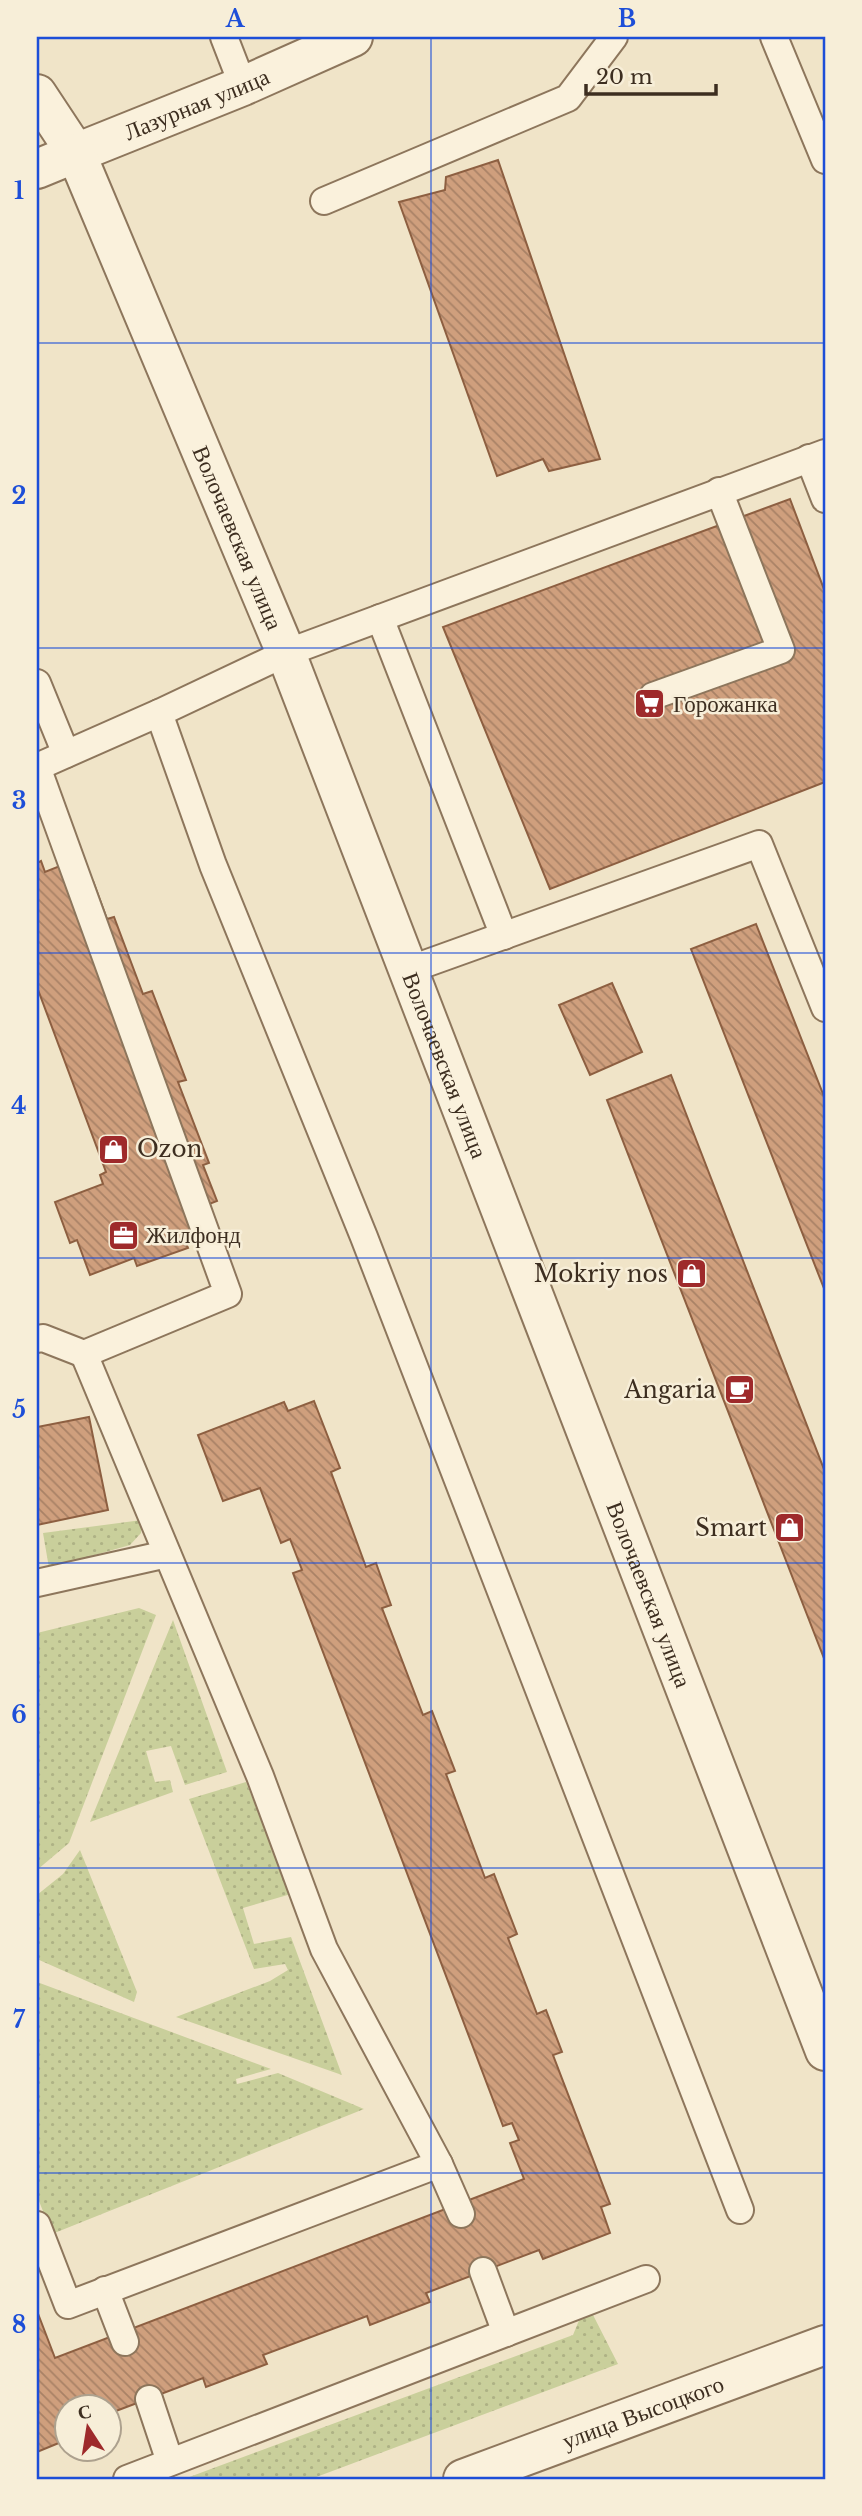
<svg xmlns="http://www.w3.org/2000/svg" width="862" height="2516" viewBox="0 0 862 2516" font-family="'Libre Baskerville',serif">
<defs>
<pattern id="green-dots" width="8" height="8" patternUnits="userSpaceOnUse" patternTransform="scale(1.75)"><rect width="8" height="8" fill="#c9cf9b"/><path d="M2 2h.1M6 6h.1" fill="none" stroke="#aeb285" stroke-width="1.8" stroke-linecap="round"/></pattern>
<pattern id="building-back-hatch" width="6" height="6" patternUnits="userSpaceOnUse" patternTransform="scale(1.75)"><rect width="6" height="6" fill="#cf9f7d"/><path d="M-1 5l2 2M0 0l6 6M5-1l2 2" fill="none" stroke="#a98266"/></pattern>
</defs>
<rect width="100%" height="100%" fill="#f0e4c8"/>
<g fill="url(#green-dots)">
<path d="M142 1520 141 1533 130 1545 49 1568 43 1533Z"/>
<path d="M139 1608 156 1615 69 1843 37 1870V1633Z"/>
<path d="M173 1620 227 1772 185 1785 171 1746 146 1751 155 1782 170 1780 173 1792 90 1822Z"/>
<path d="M246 1782 291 1894 243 1908 254 1944 291 1937 342 2075 176 2017 270 1981 288 1970 285 1964 254 1969 189 1799Z"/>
<path d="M80 1850 137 1992 134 2002 37 1959V1895L63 1874Z"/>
<path d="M37 1982 271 2069 236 2079 237 2084 278 2073 364 2109 52 2234 37 2196Z"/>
<path d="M592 2313 618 2364 311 2479H184L573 2335 580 2318Z"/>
</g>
<g fill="url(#building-back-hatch)" stroke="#8d5f41" stroke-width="2">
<path d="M498 160 600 459 549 471 543 459 497 476 399 202 445 190 446 177Z"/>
<path d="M790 499 825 592V782L550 889 443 627Z"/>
<path d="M75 860 84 884 93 881 107 919 114 917 143 994 152 991 186 1080 178 1082 209 1163 203 1165 217 1201 209 1204 217 1227 184 1239 188 1248 137 1266 134 1258 90 1275 77 1240 70 1243 55 1202 103 1184 100 1175 106 1172 37 987V863L41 861 45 872Z"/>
<path d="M756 924 825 1099V1291L691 949Z"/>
<path d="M612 983 642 1052 590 1075 559 1005Z"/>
<path d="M671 1075 825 1472V1661L607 1100Z"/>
<path d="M314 1401 340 1468 331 1472 366 1567 376 1563 391 1605 382 1608 423 1715 432 1711 455 1771 446 1774 485 1878 494 1874 517 1934 508 1938 537 2014 546 2010 562 2052 553 2055 610 2204 601 2207 610 2233 543 2259 539 2250 426 2293 430 2302 370 2325 367 2316 263 2355 267 2364 206 2387 203 2378 108 2414V2408H66V2440L37 2452V2311L55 2358 524 2179 510 2143 519 2140 512 2123 503 2126 293 1573 302 1570 290 1539 281 1543 260 1488 223 1501 198 1435 284 1402 288 1411Z"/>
<path d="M89 1417 108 1510 37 1525V1427Z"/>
</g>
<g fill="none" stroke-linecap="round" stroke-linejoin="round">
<defs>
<g id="service">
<path d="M224 37 243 86"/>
<path d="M774 37 825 160"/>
<path d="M324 201 568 98 614 37"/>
<path d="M809 458 825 499"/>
<path d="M380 618 504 936"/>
<path d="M37 683 66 754"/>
<path d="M653 696 781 650 719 491"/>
<path d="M37 767 159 713"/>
<path d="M408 970 759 844 825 1008"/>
<path d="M37 1339 43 1338 84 1354 228 1294 37 767"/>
<path d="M37 1583 167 1554"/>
<path d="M439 2164 461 2214"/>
<path d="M740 2210 364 1237 213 865 159 713 286 653 825 453"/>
<path d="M37 2225 68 2305 439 2164 324 1949 260 1776 84 1354"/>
<path d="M483 2271 506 2333"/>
<path d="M105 2290 125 2342"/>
<path d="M149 2399 170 2462"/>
<path d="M127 2479 646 2279"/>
</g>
<g id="minor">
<path id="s1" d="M76 153 243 86 353 37"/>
<path id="s2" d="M463 2479 825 2345"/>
</g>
<g id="tertiary">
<path id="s3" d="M37 94 76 153 286 653 825 2051"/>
<path d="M37 169 76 153"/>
</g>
</defs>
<use href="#service" stroke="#8d765c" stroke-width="30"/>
<use href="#minor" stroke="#8d765c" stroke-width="42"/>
<use href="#tertiary" stroke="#8d765c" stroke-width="42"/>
<use href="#service" stroke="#faf1dc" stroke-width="26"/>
<use href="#minor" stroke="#faf1dc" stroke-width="38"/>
<use href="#tertiary" stroke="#faf1dc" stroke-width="38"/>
</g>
<path fill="none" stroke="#1d4ed8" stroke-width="2" stroke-opacity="0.55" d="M431 37V2479M37 343H825M37 648H825M37 953H825M37 1258H825M37 1563H825M37 1868H825M37 2173H825"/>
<defs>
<symbol id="supermarket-square" viewBox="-11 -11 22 22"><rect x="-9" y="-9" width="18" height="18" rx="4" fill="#9e2a2b" stroke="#f7eed8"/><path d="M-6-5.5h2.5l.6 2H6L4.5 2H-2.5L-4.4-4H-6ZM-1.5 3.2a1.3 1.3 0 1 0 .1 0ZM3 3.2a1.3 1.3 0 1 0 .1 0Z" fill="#fff"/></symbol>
<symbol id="shop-square" viewBox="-11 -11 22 22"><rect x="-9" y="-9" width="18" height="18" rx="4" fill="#9e2a2b" stroke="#f7eed8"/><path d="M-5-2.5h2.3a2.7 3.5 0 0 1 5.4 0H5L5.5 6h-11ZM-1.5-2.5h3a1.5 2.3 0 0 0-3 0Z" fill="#fff"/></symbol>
<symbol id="office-square" viewBox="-11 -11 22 22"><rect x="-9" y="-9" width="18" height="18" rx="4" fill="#9e2a2b" stroke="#f7eed8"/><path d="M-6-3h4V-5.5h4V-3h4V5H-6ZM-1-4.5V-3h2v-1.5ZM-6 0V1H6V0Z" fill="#fff"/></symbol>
<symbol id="cafe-square" viewBox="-11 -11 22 22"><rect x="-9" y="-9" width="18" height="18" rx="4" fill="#9e2a2b" stroke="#f7eed8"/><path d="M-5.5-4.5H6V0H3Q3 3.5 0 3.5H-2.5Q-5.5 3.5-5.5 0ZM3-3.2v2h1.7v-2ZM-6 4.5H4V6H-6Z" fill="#fff"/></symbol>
</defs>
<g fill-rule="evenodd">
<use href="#supermarket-square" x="632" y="686" width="35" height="35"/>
<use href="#shop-square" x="96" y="1132" width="35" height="35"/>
<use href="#office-square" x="106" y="1218" width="35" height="35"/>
<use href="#shop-square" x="674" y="1256" width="35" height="35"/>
<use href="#cafe-square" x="722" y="1372" width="35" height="35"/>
<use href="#shop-square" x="772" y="1510" width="35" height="35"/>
</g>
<g text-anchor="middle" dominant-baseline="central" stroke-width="5" stroke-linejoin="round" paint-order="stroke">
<g font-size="23" fill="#3d2e20" stroke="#f7eed8">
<text stroke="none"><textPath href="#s1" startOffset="130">Лазурная улица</textPath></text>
<text stroke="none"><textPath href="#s3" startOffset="488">Волочаевская улица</textPath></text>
<text stroke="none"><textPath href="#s3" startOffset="1055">Волочаевская улица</textPath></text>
<text stroke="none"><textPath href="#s3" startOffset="1622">Волочаевская улица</textPath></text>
<text stroke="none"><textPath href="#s2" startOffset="192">улица Высоцкого</textPath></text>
</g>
<g font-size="23" fill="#3d2e20" stroke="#f7eed8" text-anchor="start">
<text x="673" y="704">Горожанка</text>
<text x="137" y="1149">Ozon</text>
<text x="146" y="1235">Жилфонд</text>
<text x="668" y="1274" text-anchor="end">Mokriy nos</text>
<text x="716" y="1390" text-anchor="end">Angaria</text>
<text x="767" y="1528" text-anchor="end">Smart</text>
</g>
</g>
<rect width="862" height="2516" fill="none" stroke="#f7eed8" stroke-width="77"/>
<g transform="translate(88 2428) rotate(348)"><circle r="33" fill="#f7eed8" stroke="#ada18e" stroke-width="2"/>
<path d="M0-5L12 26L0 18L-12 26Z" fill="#9e2a2b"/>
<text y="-10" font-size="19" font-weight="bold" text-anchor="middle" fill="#3d2e20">С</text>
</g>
<path d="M586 84v10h130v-10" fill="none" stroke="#3d2e20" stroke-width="3.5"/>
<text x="596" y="84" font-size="21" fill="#3d2e20" stroke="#f7eed8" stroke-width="5" paint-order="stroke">20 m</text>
<rect x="38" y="38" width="786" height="2440" fill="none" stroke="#1d4ed8" stroke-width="2.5"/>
<g font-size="23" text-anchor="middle" font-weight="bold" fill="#1d4ed8">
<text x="235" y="27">A</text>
<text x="627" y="27">B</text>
<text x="19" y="199">1</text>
<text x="19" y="504">2</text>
<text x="19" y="809">3</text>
<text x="19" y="1114">4</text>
<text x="19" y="1418">5</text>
<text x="19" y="1723">6</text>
<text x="19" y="2028">7</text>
<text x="19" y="2333">8</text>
</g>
</svg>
